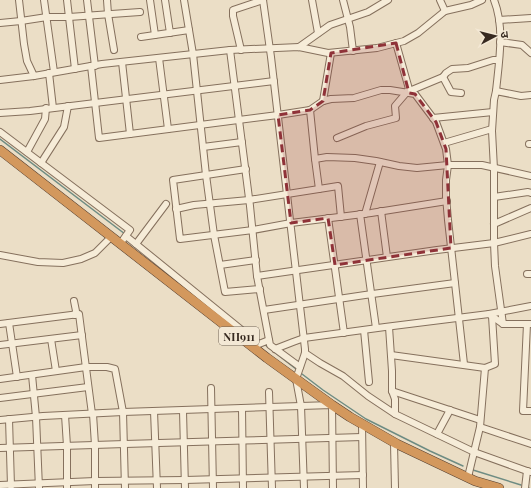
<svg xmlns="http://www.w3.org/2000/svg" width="531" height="488" viewBox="0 0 531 488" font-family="'Playfair Display','Noto Sans Devanagari',serif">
<rect width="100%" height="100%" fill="#ebdec6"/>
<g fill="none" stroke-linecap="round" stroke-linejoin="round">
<g stroke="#6e8c83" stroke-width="1.5">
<path d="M0 139 125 234"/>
<path d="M264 344 296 369"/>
<path d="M302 374 323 390 366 419 430 451 463 466"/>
<path d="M473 470 521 485"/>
<path d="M528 488H529"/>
</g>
<defs>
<g id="minor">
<path d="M19 0 24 44 27 61 34 76"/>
<path d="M44 0 54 72"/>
<path d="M67 0 75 69"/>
<path d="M87 0 95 66"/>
<path d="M107 0 108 14 114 50"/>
<path d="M150 0 155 35"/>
<path d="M165 0 170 33"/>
<path d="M184 0 193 54 206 175 214 235 225 292 260 289"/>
<path d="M263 0 271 57 305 349V353L296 379 301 406 304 488"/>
<path d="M312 0 318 33"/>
<path d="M343 0 350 27 353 51"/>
<path d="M440 0 445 11"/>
<path d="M494 0C505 27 499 62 496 91"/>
<path d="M499 20 531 18"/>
<path d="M0 23 21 21 47 17H69L140 12"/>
<path d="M141 37 189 30"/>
<path d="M500 42 522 45 531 53"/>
<path d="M396 43 409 89 407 92"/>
<path d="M299 47 330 25 368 12 388 0"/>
<path d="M230 50 250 206 257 276 270 345 300 367"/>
<path d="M241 50 233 16V10L263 0"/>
<path d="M159 58 168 129"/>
<path d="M122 62 130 134"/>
<path d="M91 66 99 138 278 115 310 110 323 101 331 99 354 98 381 90H390L415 94 436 122 446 149 448 165 446 180V197L448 220 464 364"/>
<path d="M49 73 53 108"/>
<path d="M443 77 446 73 452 69 468 68 493 60H499"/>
<path d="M0 80 34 76 102 64 230 50 299 47 328 53 377 48 404 41 418 33 445 11 471 5 482 0"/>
<path d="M323 101 331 53"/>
<path d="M310 110 315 159 319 189"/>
<path d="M0 113 30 111 274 81"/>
<path d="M433 118 493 112"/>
<path d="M0 132 130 230 120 244"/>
<path d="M337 138 366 126 396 118 395 106 407 92 443 77 451 92 461 93"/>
<path d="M444 143 492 129"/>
<path d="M529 144H531"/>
<path d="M203 147 242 142"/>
<path d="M27 152 45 119 46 108"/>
<path d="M315 159 327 157 355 158 376 161 399 166 417 168 448 165H482L531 176"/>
<path d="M41 163 64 127 68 106"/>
<path d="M246 169 173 180 180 239 253 230 291 223 371 213 447 201"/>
<path d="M494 197 528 192 531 193"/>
<path d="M176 209 194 205 249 200 338 186 341 217"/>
<path d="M381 211 387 257"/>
<path d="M360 214 376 328"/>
<path d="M365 214 380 162"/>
<path d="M328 218 344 333"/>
<path d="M494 224 531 208"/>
<path d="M126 236 259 344 269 340"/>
<path d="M136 244 166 204"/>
<path d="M0 255 38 262 63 263 81 259 95 253 111 237"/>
<path d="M220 265 256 260"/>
<path d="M527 274H531"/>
<path d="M257 276 437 250 494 243 531 234"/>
<path d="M74 301 76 311 75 315"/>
<path d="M264 310 365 295 455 283"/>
<path d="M489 314 531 306"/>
<path d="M9 323 17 377"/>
<path d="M0 324 79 314 92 414"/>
<path d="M503 324 495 266 494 243V169L492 131 494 100 496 91 521 96 531 95"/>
<path d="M527 324 523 411H531"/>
<path d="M389 327 392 371V391L395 399V414L474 452 527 471 531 472"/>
<path d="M364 330 369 382"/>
<path d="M51 339 56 371"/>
<path d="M0 345 82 335"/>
<path d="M275 349 293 342 304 338 385 327 489 314 503 324H531"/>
<path d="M305 353 320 363 343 376 368 396 395 414"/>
<path d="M391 355 485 368 495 364 492 316"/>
<path d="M32 375 36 417 39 488"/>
<path d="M0 379 86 367H107L115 369 123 412 125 488"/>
<path d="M211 388 213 488"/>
<path d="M392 391 480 420"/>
<path d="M269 392 272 488"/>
<path d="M0 398 88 387"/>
<path d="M242 408 243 488"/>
<path d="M154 411 157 488"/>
<path d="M183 411 185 488"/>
<path d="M93 414 95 445V488"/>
<path d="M65 415 67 446V488"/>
<path d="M9 419 11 486"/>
<path d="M0 420 43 416 123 412 332 405 333 488"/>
<path d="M362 424 363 488"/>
<path d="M480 427 531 444"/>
<path d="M437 434 450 410"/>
<path d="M394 443 395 488"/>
<path d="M0 448C42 447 83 445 125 444 204 441 283 440 362 437"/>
<path d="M468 477 480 427 485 368"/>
<path d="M0 485 95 481 185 480 363 475"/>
<path d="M525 488 527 471"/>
</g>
<path id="highway" d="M0 150 267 358 332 405 350 417 397 444 475 481 499 488"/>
</defs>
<use href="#minor" stroke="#85705d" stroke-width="8"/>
<use href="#highway" stroke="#533f31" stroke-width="10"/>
<use href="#minor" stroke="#f6ecd8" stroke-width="6"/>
<use href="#highway" stroke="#d3985d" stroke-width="9"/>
</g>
<path fill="#8f3238" fill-opacity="0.2" stroke="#8f3238" stroke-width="3" stroke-dasharray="8 5" stroke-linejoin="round" d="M396 43 409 93 415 94 436 122 446 149 451 248 335 265 328 218 291 223 278 115 310 110 323 101 331 53Z"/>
<g text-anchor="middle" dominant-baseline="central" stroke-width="4" stroke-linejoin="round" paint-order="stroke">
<rect fill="#f3e8d5" stroke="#6f6256" stroke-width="1" x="219" y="327" width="40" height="18" rx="3"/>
<g font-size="11" font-weight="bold" fill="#362920">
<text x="239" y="336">NH911</text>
</g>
</g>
<g transform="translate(495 36) rotate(83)" stroke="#f3e8d5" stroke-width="3" paint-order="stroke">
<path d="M0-3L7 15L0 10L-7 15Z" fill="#362920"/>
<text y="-6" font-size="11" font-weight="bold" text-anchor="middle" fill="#362920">उ</text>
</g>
</svg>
